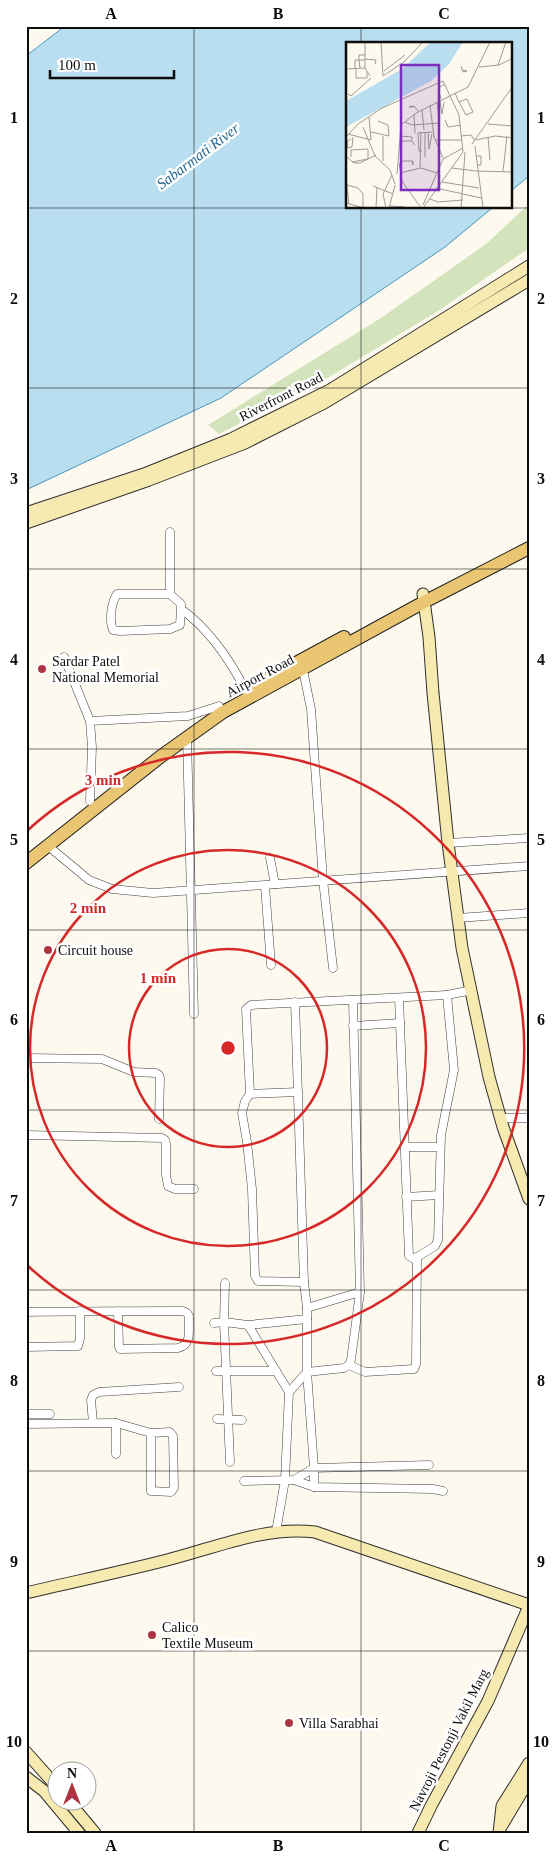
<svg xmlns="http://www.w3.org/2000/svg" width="555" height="1859" viewBox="0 0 555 1859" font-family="Georgia,serif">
<rect width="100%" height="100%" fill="#fdf9ee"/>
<path fill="#d3e4bc" d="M529 204V248L438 311 326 379 219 434 208 425 381 318 486 244Z"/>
<path fill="#b8deef" stroke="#4796be" d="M65 26H529V176L511 191V44H348V208H492L445 247 221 398 26 490V56Z"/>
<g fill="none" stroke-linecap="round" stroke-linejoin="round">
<defs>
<g id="street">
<path d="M170 532V594"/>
<path d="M181 609V604L170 594H117C111 603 109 621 113 630L120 631 170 629 180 625 181 609C209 629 230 660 246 691"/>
<path d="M64 657 90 721"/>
<path d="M303 670 311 709 323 880 333 968"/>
<path d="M187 738 194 1014"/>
<path d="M90 801 92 747 90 721 188 716 219 706"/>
<path d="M448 843 529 838"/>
<path d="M47 845 89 880 112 889 153 893 529 866"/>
<path d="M270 858 275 884"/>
<path d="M265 886 271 965"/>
<path d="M458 918 529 913"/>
<path d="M399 998 409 1256 414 1259 435 1246 438 1240 441 1135 454 1070 447 995 472 990"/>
<path d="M353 1026 400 1023"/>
<path d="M26 1058 102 1059 134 1072 156 1073 159 1075 160 1078 159 1119"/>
<path d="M250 1094 298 1092"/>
<path d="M500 1118H529"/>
<path d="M26 1135 162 1138 165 1140 166 1144V1175L168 1186 175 1189H194"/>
<path d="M405 1147H440"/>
<path d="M406 1197 439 1195"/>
<path d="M304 1282 258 1281 255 1276 252 1189 247 1142 242 1113 245 1101 250 1094 246 1009 251 1005 447 995"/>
<path d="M225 1283 224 1322 230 1462"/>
<path d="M307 1308 360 1292"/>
<path d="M26 1312C79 1311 131 1311 183 1311L187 1313 189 1316C188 1328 193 1345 178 1348L120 1349 119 1347 118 1311"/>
<path d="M214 1323 224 1322 248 1325 307 1319"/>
<path d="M248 1325 289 1392 285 1480 276 1532"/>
<path d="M26 1347 78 1346 80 1339V1311"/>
<path d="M349 1365 351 1360 360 1292 353 1000"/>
<path d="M216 1371H276"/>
<path d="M289 1392 307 1372 344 1368 349 1365 365 1372 414 1369 416 1364 417 1257"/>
<path d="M26 1414H50"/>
<path d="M217 1419 242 1420"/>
<path d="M93 1423 91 1400 93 1395 99 1392 179 1387"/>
<path d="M116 1423V1454"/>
<path d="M26 1424 116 1423 151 1433 170 1432 173 1436 174 1488 171 1492 151 1491V1433"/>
<path d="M294 1480 314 1487 433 1489 443 1491"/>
<path d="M244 1481 294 1480 314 1468 307 1372V1308L304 1282 295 1002"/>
<path d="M314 1487V1468L429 1465"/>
</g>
<g id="secondary">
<path d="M26 513 144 474 231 439 330 390 529 266"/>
<path d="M26 523 149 480 245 443 324 403 529 280"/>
<path d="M423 594 429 637 433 693 448 843 462 948 489 1077 503 1127 529 1199"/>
<path d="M26 1593C73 1582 120 1572 167 1560 215 1548 264 1526 315 1532L529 1605"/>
<path d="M26 1752 58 1788"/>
<path d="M26 1777 44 1791 79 1833"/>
<path d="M69 1802 95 1833"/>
<path d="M501 1827 529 1780"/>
<path d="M418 1833 431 1806 488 1701 529 1606"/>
<path d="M499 1833 502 1806 529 1763"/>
</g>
<g id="primary">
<path d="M250 688 344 637"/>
<path d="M26 863 160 757 223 712 426 601 529 548"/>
</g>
</defs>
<use href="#street" stroke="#404040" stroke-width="9"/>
<use href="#secondary" stroke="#2f2f2f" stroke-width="13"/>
<use href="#primary" stroke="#1e1e1e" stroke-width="14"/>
<use href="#street" stroke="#fff" stroke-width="8"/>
<use href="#secondary" stroke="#f6eab0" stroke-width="11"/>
<use href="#primary" stroke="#eac572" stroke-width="12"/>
</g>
<path fill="none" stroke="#0d0d0d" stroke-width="1" stroke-opacity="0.55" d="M194 26V1833M361 26V44M26 208H529M361 208V1833M26 388H529M26 569H529M26 749H529M26 930H529M26 1110H529M26 1290H529M26 1471H529M26 1651H529"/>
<g fill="none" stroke="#d62828" stroke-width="2.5">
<circle cx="228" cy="1048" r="99"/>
<circle cx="228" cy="1048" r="198"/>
<path d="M28 830A296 296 0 1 1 28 1266"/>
</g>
<g fill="#ae3441" stroke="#fff" stroke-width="2">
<circle cx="42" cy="669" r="5"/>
<circle cx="48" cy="950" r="5"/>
<circle cx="152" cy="1635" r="5"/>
<circle cx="289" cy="1723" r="5"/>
</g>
<g text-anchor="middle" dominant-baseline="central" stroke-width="5" stroke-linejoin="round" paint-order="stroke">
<g font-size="14" fill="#0d0d0d" stroke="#fff">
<text transform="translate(281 397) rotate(-27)">Riverfront Road</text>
<text transform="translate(260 676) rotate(-28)">Airport Road</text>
<text transform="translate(449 1740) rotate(-63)">Navroji Pestonji Vakil Marg</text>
</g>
<g font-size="14" fill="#0d0d0d" stroke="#fff" text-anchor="start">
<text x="52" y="661">Sardar Patel<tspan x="52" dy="16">National Memorial</tspan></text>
<text x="58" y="950">Circuit house</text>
<text x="162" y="1627">Calico<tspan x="162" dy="16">Textile Museum</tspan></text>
<text x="299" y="1723">Villa Sarabhai</text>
</g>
<g font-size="15" font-style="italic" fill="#246891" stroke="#fff">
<text transform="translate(198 156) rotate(-37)">Sabarmati River</text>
</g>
</g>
<g transform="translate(346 42)">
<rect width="166" height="166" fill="#fdf9ee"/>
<path d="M85 0H117L103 22 85 39 0 85V59L56 27Z" fill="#b8deef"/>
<path fill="none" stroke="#9d9b94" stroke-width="1" d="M19 0V26M35 0 37 34M19 17 30 18 29 22M19 18H13V13H19M152 23 160 0M115 24 117 30 121 29 116 28M133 25 153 23 167 16M0 27 19 26 24 34M9 27V18H13L14 26M10 27V36H21V30M38 29 59 13M37 34 58 20 77 0M109 51 113 60 121 57 127 70 120 73 113 60M2 52 5 54 25 36M95 57 92 46 99 42M94 59 96 72 98 60M91 60 93 76M84 63 88 95 97 116M68 64 63 65H67L68 64 72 69M76 68 78 88M68 72 69 91M99 78 102 85 115 83M59 80 66 83 94 81M142 82 167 84M17 85 29 114 44 128 49 142M25 90 43 94 42 83 32 79M82 90 83 107M2 92 25 98 23 75M37 94V119M54 94 66 95V98M115 94 125 93 129 99M0 95 12 82 36 66 97 39 113 73 117 110M142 95 144 118M5 97 1 99 2 106 6 105 7 95M89 98H115M130 98 149 94 167 96M54 99H66L69 103M126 102 167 44M129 104 137 166M83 107 86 92M76 109H73L72 91 86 90M0 114 8 121H14L30 113M130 114H135V123H131M5 115V108L22 107V117L6 120M79 115V90M54 119H67V123L66 119M53 121 56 139 75 166M74 126 75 90M106 126 130 129M130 129 167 130M157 129 161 94M54 131 75 126 91 131M51 132 55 83 70 71 122 45 144 0M0 137 3 162M96 140 133 146M1 143 12 146 17 152V166M27 144 47 152M90 146 135 156M84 157 92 160 117 158M0 161 18 166M77 163 97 117 117 106M44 164 59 165M30 166 31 145M40 166 37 152 46 133M43 166 49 143M77 166 117 110M115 166 119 110"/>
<path fill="#7b2cbf" fill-opacity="0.15" stroke="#7b2cbf" stroke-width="2.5" d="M55 23H93V148H55Z"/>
<rect width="166" height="166" fill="none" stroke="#0d0d0d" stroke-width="2.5"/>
</g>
<circle cx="228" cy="1048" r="8" fill="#d62828" stroke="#fff" stroke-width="2.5"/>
<g font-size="15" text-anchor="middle" font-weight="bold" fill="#d62828" stroke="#fff" stroke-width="5" stroke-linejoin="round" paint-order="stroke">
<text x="103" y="785">3 min</text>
<text x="88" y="913">2 min</text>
<text x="158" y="983">1 min</text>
</g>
<rect width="555" height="1859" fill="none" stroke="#ffffff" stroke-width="55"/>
<g transform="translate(72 1786)"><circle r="24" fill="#ffffff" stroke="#9e9e9e"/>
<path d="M0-4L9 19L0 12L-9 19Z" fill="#ae3441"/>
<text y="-8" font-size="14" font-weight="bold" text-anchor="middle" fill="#0d0d0d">N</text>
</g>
<path d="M50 70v8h124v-8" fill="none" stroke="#0d0d0d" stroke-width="2.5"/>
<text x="58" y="70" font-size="15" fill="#0d0d0d" stroke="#ffffff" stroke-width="4" paint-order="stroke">100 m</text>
<rect x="28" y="28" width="500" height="1804" fill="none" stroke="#0d0d0d" stroke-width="2"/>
<g font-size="16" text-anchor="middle" font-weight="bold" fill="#0d0d0d">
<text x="111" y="19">A</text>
<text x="278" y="19">B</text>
<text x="444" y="19">C</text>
<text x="14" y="123">1</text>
<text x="541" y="123">1</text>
<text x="14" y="304">2</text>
<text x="541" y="304">2</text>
<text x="14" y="484">3</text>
<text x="541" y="484">3</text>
<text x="14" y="665">4</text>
<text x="541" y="665">4</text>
<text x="14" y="845">5</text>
<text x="541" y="845">5</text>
<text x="14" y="1025">6</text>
<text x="541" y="1025">6</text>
<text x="14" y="1206">7</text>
<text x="541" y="1206">7</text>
<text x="14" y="1386">8</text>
<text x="541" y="1386">8</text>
<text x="14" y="1567">9</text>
<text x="541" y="1567">9</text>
<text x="14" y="1747">10</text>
<text x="541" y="1747">10</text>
<text x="111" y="1851">A</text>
<text x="278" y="1851">B</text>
<text x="444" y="1851">C</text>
</g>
</svg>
